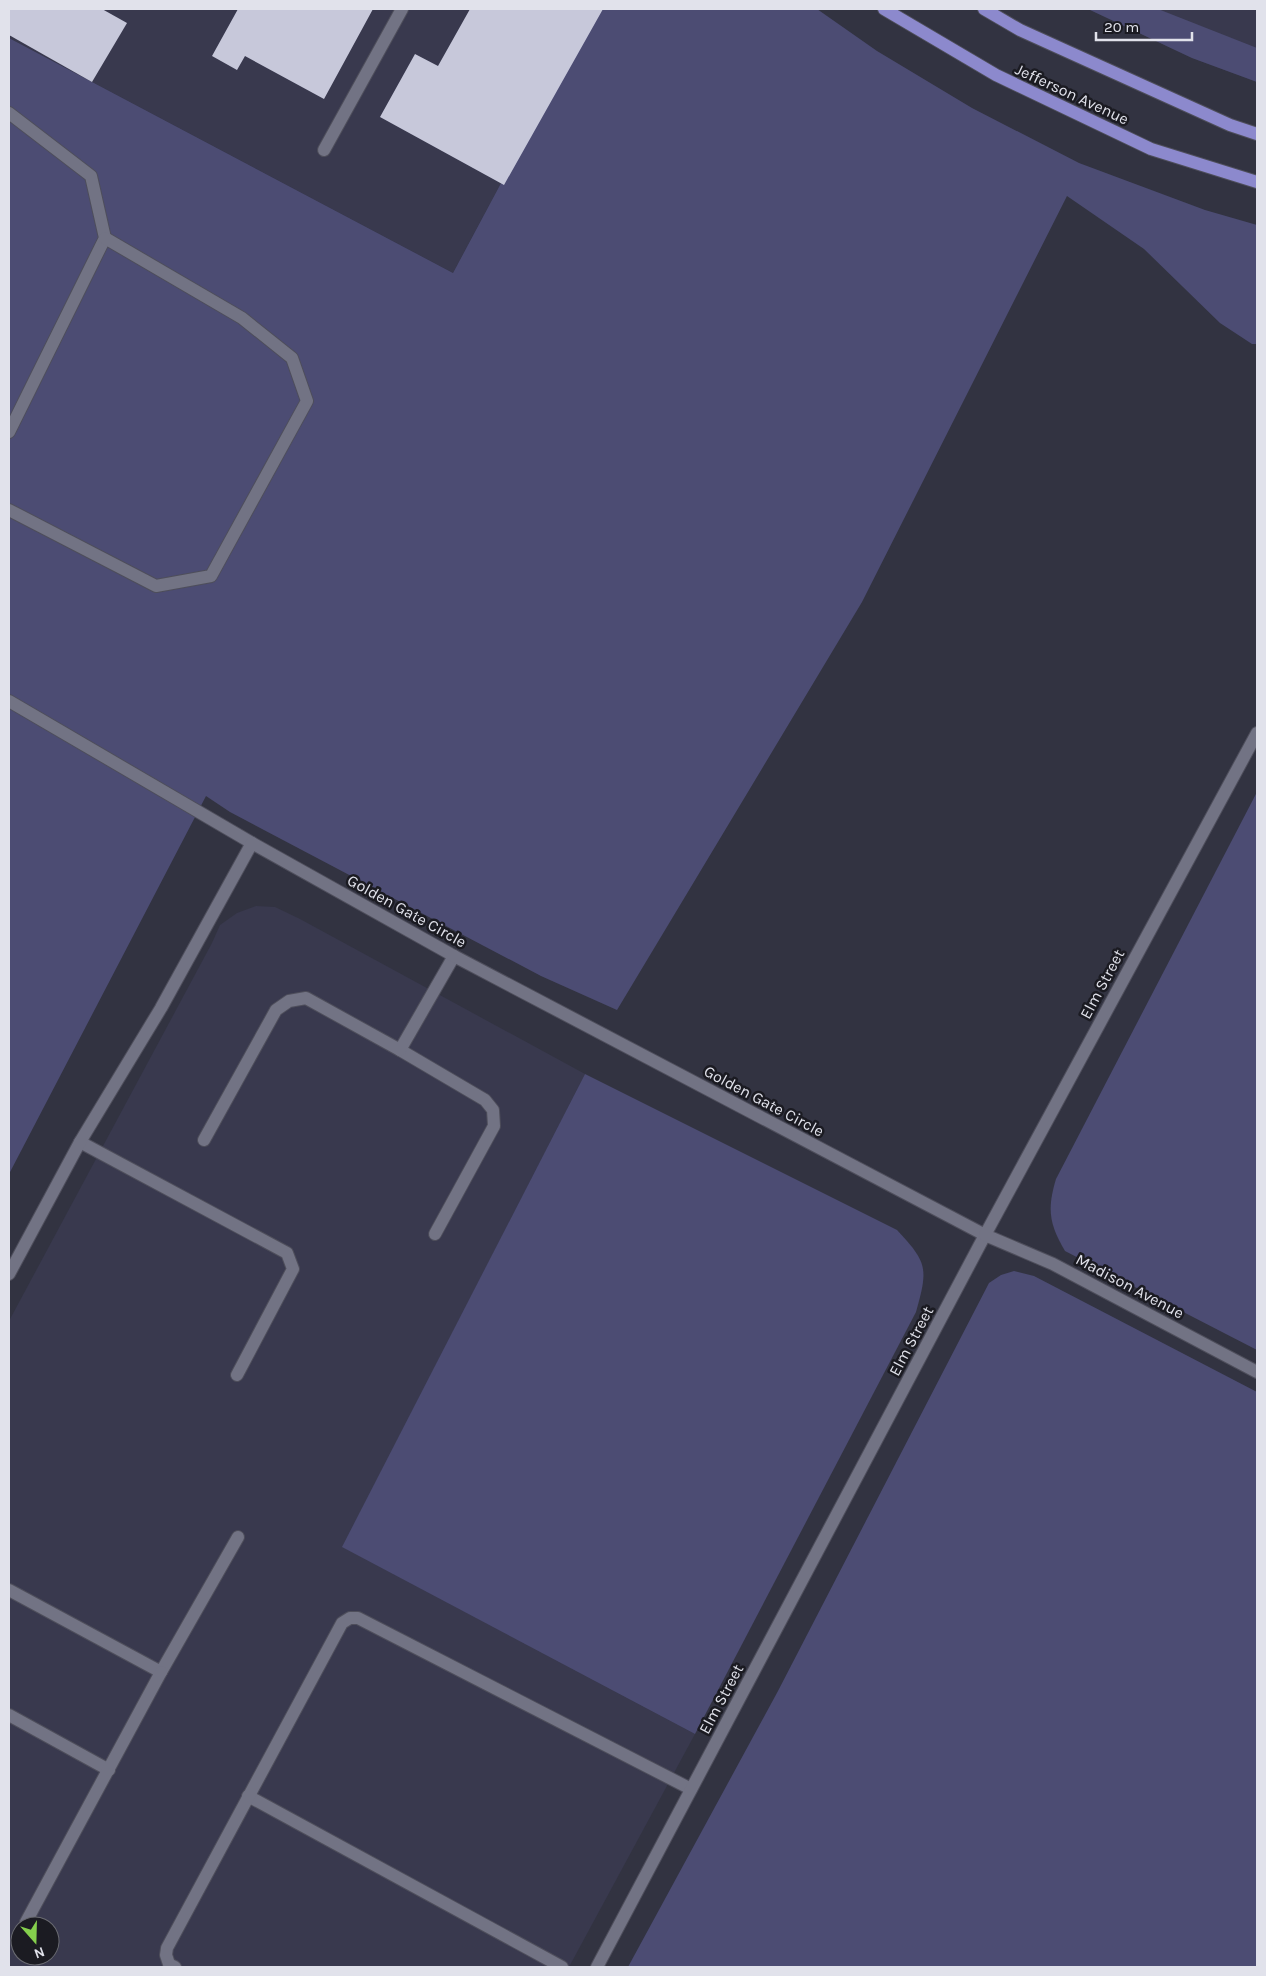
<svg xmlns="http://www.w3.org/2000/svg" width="1266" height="1976" viewBox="0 0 1266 1976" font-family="Karla,sans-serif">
<rect width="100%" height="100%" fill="#323341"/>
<g fill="#39394e" fill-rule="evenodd">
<path d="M9 9H594L453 273 9 38Z"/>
<path d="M1088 9H1257V82L1192 58Z"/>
<path d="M256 906 275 907 300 919 585 1074 343 1547 695 1734 569 1967H9V1321L212 943 220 925 237 913ZM20 1926H50V1956H20Z"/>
</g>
<g fill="#4c4c73">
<path d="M594 9H817L877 51 972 108 1079 163 1205 210 1257 225V344H1252L1220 323 1144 249 1067 196 862 602 617 1010 541 976 230 812 206 796 9 1174V38L453 273Z"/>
<path d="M1088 9H1158L1257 48V82L1192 58Z"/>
<path d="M1257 792V1350L1065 1251C1049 1224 1047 1209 1056 1179Z"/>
<path d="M585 1074 897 1230C928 1263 928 1269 916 1312L695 1734 342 1547Z"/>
<path d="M1014 1271 1034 1276 1257 1392V1967H628L778 1691 989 1283 1001 1275Z"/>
</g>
<g fill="#c7c8da">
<path d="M9 9H102L127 23 92 82 9 35Z"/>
<path d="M238 9H373L324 99 245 56 237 70 212 56Z"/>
<path d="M470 9H603L504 185 380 117 415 54 438 66Z"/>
</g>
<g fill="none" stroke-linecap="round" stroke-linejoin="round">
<defs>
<g id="service">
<path d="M9 113 91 176 105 238 9 432"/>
<path d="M324 150 402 9"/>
<path d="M9 510 156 586 211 576 307 401 292 358 242 318 105 238"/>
<path d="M9 701 252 843"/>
<path d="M400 1050 485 1100 493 1110 494 1126 435 1234"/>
<path d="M204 1140 276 1010 289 1001 306 998 400 1050 454 956"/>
<path d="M80 1142 287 1253 293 1269 237 1375"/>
<path d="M9 1590 161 1672 238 1537"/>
<path d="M9 1715 109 1770"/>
<path d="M248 1796 562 1967"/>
<path d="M26 1922 161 1672"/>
<path d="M175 1967 169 1964 166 1955 167 1948 342 1623 350 1618H358L691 1789"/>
</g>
<path id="minor" d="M9 1274 80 1142 161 1008 252 843 454 956 985 1235 597 1967"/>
<path id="tertiary" d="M1257 733 985 1235 1053 1264 1257 1372"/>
<g id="primary">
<path d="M884 9 996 75 1151 149 1257 182"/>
<path d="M984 9 1020 30 1230 125 1257 134"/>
</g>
</defs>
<use href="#service" stroke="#4e4e5b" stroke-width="14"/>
<use href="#minor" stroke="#4e4e5b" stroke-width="14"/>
<use href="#tertiary" stroke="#4e4e5b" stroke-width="14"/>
<use href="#primary" stroke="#4e4e5b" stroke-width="14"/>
<use href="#service" stroke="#727384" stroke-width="12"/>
<use href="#minor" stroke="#727384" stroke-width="12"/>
<use href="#tertiary" stroke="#727384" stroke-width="12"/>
<use href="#primary" stroke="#8c89cd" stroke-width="12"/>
</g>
<g text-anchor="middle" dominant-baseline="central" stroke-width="5" stroke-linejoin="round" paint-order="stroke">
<g font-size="16" fill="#e1e2eb" stroke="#1b1b22">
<text transform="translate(1072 94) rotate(25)">Jefferson Avenue</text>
<text transform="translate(407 911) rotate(29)">Golden Gate Circle</text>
<text transform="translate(1102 984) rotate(-62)">Elm Street</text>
<text transform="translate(764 1101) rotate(28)">Golden Gate Circle</text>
<text transform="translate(1130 1286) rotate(28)">Madison Avenue</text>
<text transform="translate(911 1341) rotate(-62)">Elm Street</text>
<text transform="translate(721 1699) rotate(-62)">Elm Street</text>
</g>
</g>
<rect width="1266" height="1976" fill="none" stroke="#e1e2eb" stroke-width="20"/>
<g transform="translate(35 1941) rotate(160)"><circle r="24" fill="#1b1b22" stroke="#6a6b72"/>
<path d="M0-4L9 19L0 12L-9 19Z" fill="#85cf4d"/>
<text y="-8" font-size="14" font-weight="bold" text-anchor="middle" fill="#e1e2eb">N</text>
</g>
<path d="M1096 32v8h96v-8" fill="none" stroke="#e1e2eb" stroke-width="2.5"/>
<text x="1104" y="32" font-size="15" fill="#e1e2eb" stroke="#1b1b22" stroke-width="4" paint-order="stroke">20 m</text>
</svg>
